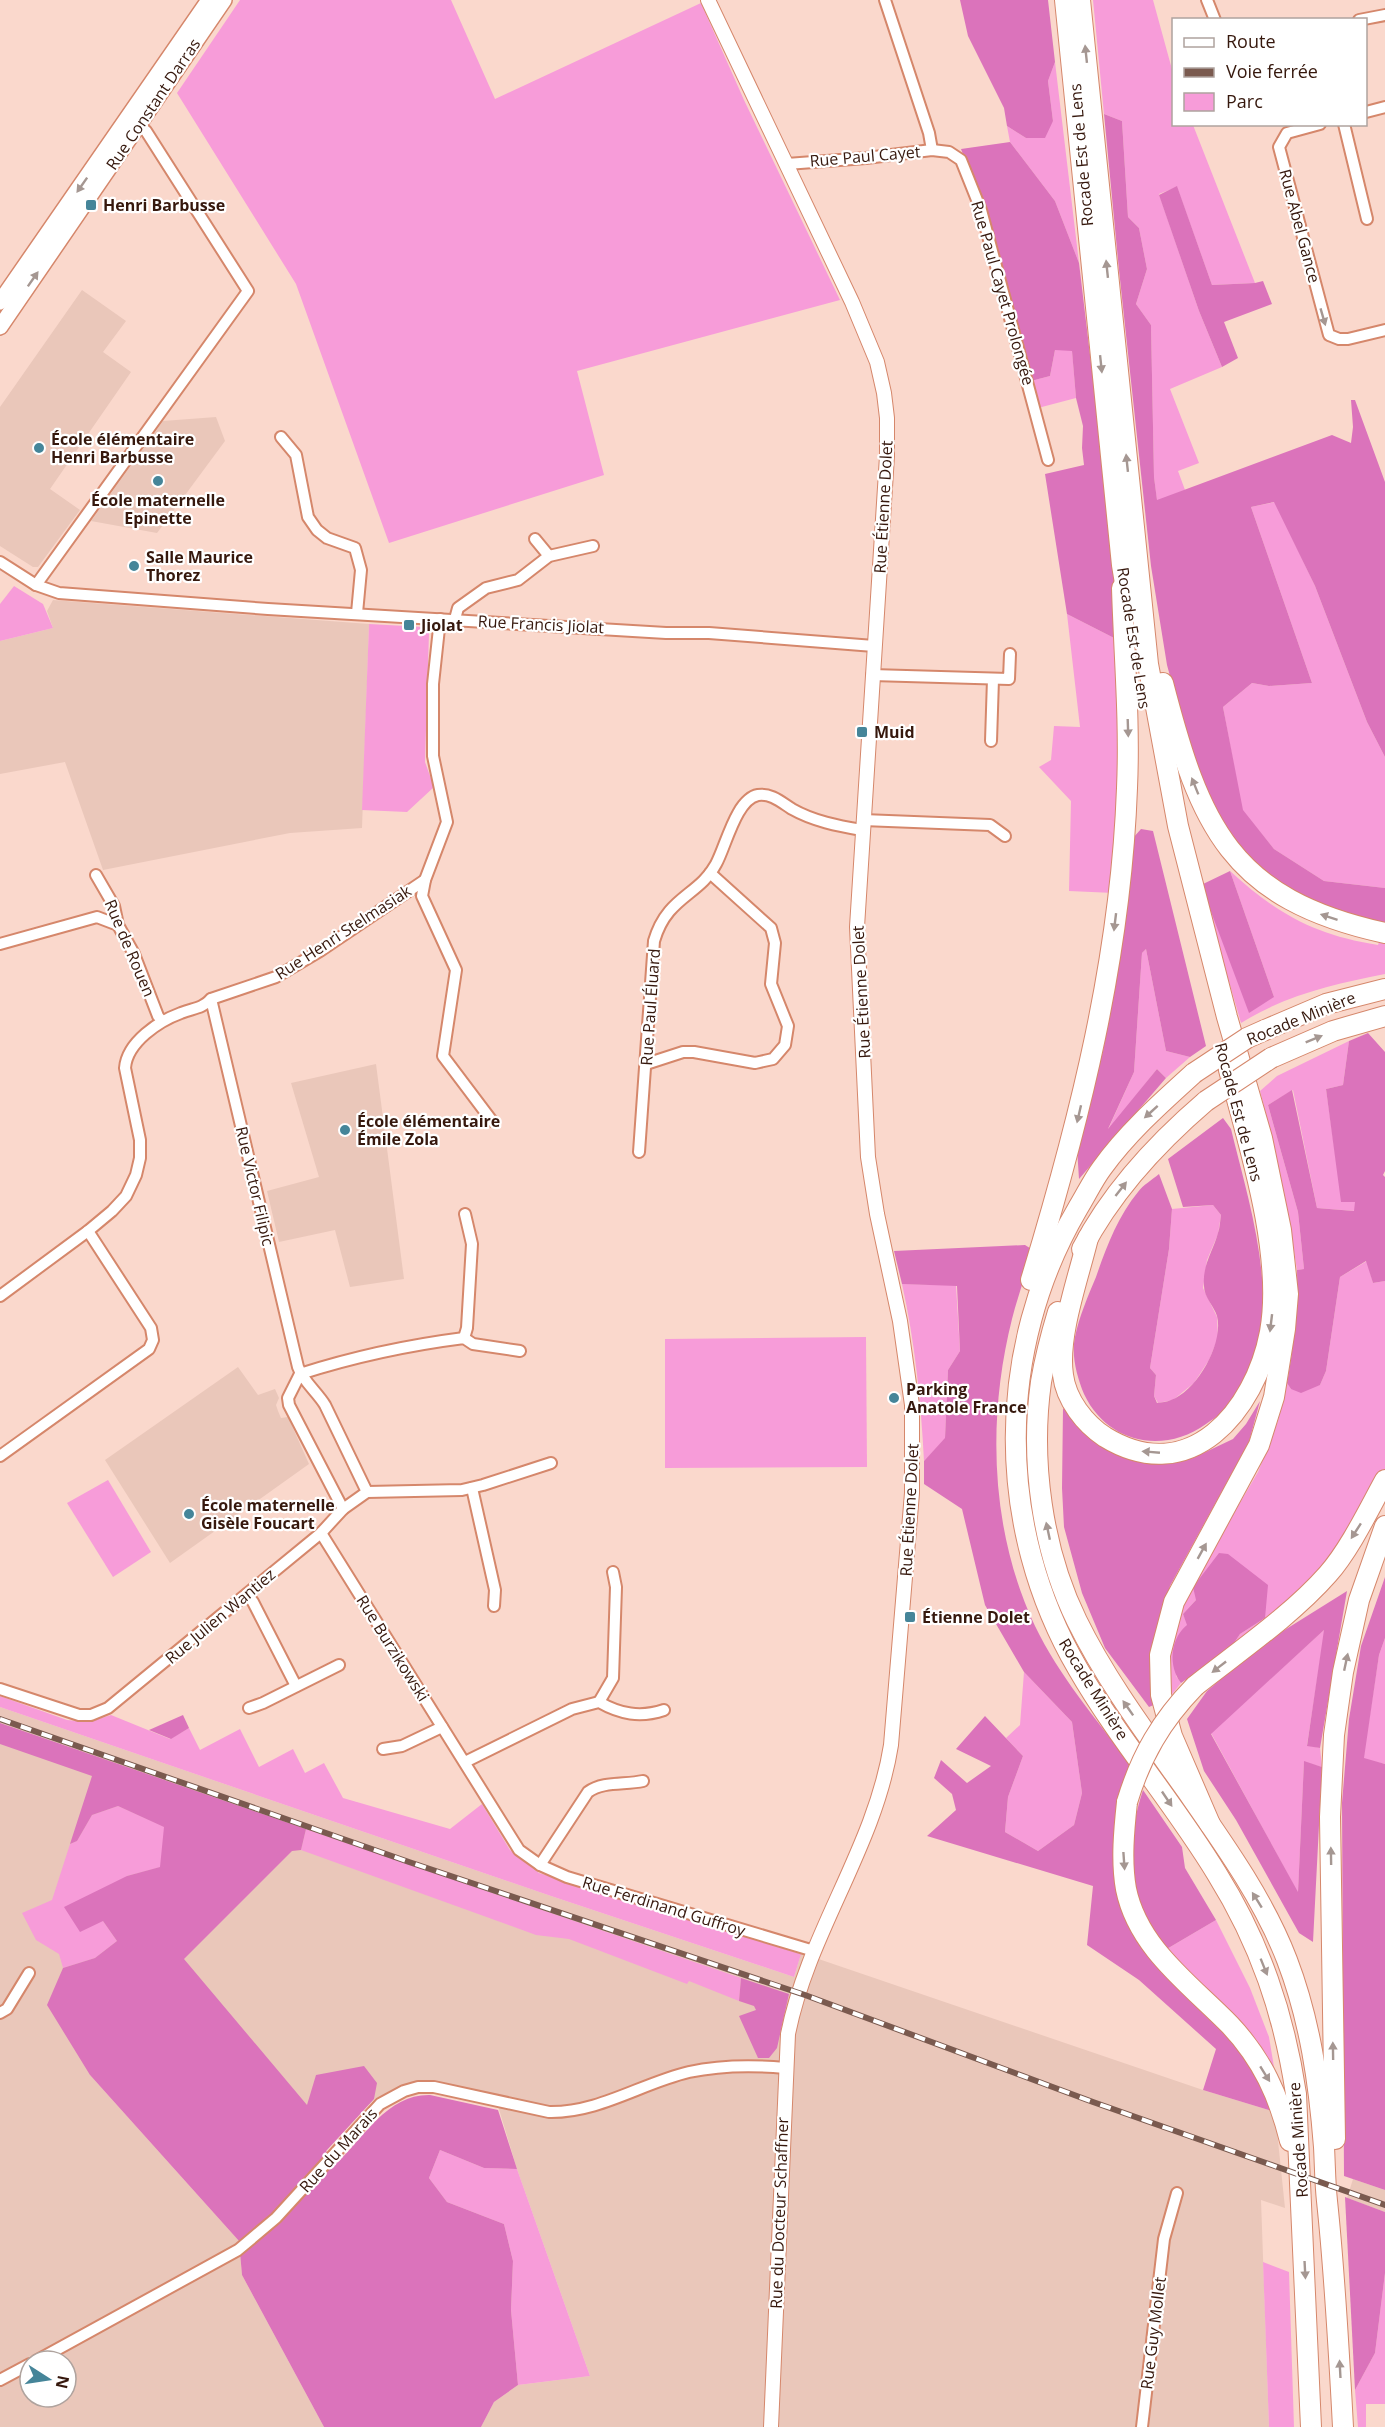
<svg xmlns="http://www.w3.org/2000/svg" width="1385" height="2427" viewBox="0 0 1385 2427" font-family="'Open Sans',sans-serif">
<rect width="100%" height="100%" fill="#fad8cc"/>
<g fill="#eac7ba" fill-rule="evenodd">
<path d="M82 290 126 321 103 352 131 372 50 489 80 510 38 567H33L0 546V407Z"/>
<path d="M216 417 225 441 157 533 91 521 163 421Z"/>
<path d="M53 600 369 624 362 828 290 833 103 870 65 762 0 774V641L53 628 47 611Z"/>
<path d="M376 1064 404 1279 350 1287 335 1230 279 1242 267 1191 319 1177 291 1083Z"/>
<path d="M238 1367 258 1395 275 1389 279 1398 276 1405 278 1411 281 1418 288 1417 309 1464 170 1563 105 1460Z"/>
<path d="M0 1707 551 1896 794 1977 801 1953 1203 2090 1275 2112 1285 2208 1261 2200 1269 2427H481L494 2402 518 2385 590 2376 517 2169 495 2096 421 2080 406 2084 374 2099 326 2151 307 2106 272 2066 90 2075 239 2241 242 2275 324 2427H0ZM30 2361H66V2397H30Z"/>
<path d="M1353 2179 1385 2190V2212L1347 2198Z"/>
</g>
<g fill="#f79cd9">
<path d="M240 0H451L495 99 701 3 744 100 840 300 577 371 604 475 389 543 296 284 177 93Z"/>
<path d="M1093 0H1153L1173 73 1174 124 1193 125 1255 283 1212 285 1177 187 1159 194 1199 311 1222 367 1170 389 1199 463 1178 471 1185 490 1157 501 1154 477 1151 325 1136 304 1147 269 1139 228 1128 217 1122 121 1104 114Z"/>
<path d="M1055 62 1079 263 1055 201 1010 142 1007 126 1026 138 1053 121 1048 81Z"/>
<path d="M1055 350H1072L1076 398 1038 408 1031 381 1050 376Z"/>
<path d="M1275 502 1315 586 1367 722 1385 757V888L1324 881 1274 849 1242 810 1223 707 1252 683 1269 686 1312 683 1251 507Z"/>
<path d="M14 586 43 604 53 628 0 641V604Z"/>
<path d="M1067 614 1118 640 1121 725 1114 893 1069 891 1071 801 1039 767 1051 760 1054 726 1080 727Z"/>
<path d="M369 624 424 627 429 633 425 762 434 787 407 812 362 810Z"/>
<path d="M1230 871C1277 914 1315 935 1378 945L1380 939 1385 940V974C1334 984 1286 995 1241 1023L1201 885 1274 997Z"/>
<path d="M1146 949 1166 1051 1190 1057 1166 1078 1157 1069 1107 1132 1134 1072 1142 953Z"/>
<path d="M1349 1041 1343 1085 1326 1089 1342 1202H1355V1211L1317 1208 1293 1090 1268 1105 1298 1212 1304 1269 1297 1270C1288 1209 1276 1150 1260 1091L1277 1076Z"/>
<path d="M1213 1205 1221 1215 1218 1234 1207 1260 1203 1288 1217 1317 1218 1338 1209 1360 1194 1383 1173 1400 1158 1403 1154 1396 1156 1375 1150 1368 1169 1249 1172 1209Z"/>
<path d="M1367 1261 1373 1283 1385 1281V1473L1363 1513 1304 1591 1230 1649 1240 1634 1265 1618 1196 1600 1183 1614 1188 1625 1176 1676 1181 1683 1170 1697 1169 1657 1178 1617 1193 1583 1258 1472 1278 1421 1287 1383 1291 1389 1320 1385 1326 1371 1340 1277Z"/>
<path d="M902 1284 956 1285 960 1351 948 1370 945 1439 924 1461C921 1401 915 1343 902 1284Z"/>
<path d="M866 1337 867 1467 665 1468V1339Z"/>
<path d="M108 1480 151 1552 113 1577 67 1503Z"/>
<path d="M1325 1629 1307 1745 1320 1748 1322 1767 1304 1762 1298 1893 1211 1733Z"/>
<path d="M1385 1638V1764L1363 1759 1379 1655Z"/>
<path d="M1024 1672 1072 1722 1082 1793 1074 1825 1038 1851 1005 1832 1008 1797 1023 1756 1006 1738 1020 1725Z"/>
<path d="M0 1696 67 1720 89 1722 111 1715 170 1739 189 1728 200 1750 240 1729 259 1767 293 1749 305 1773 324 1763 343 1798 450 1829 482 1804 510 1850 539 1873 801 1954 794 1977 551 1896 0 1707Z"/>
<path d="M118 1806 165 1827 161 1867 127 1876 103 1921 117 1941 95 1958 63 1968 59 1954 36 1940 22 1913 52 1900 70 1844 77 1841 92 1815Z"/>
<path d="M306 1829 741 1978 739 2001 689 1981 687 1984 569 1939 536 1935 301 1850Z"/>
<path d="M1216 1920 1250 1988 1269 2037 1277 2085 1165 1950Z"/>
<path d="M440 2150 484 2168 517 2169 590 2376 518 2385 511 2310 513 2261 504 2224 447 2202 429 2178Z"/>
<path d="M1263 2262 1289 2272 1294 2427H1269Z"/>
<path d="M1385 2273V2404H1366V2427H1358L1355 2390 1375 2353Z"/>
</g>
<g fill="#db73bb">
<path d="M960 0H1048L1055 62 1048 81 1053 121 1045 138H1026L1007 126 1004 108 968 36Z"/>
<path d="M1104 114 1122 121 1128 217 1139 228 1147 269 1136 304 1151 325 1154 477 1157 500 1332 435 1351 443 1353 427 1351 400H1355L1385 482V757L1367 722 1315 586 1274 502 1251 507 1312 683 1269 686 1252 683 1223 707 1243 810 1274 849 1324 881 1385 888V925L1305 901 1241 855 1207 795 1186 735 1167 665 1151 566 1119 270Z"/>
<path d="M1010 142 1055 201 1079 263 1115 563 1118 640 1067 614 1045 474 1084 465 1082 448 1083 426 1076 398 1072 351 1055 350 1050 376 1031 381 983 206 961 149Z"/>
<path d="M1177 186 1212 285 1255 283 1263 281 1272 304 1224 322 1238 358 1222 367 1199 311 1159 195Z"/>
<path d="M1141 829 1153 831 1206 1046 1190 1057 1166 1051 1146 949 1142 953 1134 1072 1108 1129 1157 1069 1166 1078 1079 1179 1077 1148 1103 1051 1114 991 1125 918 1133 838Z"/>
<path d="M1230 871 1274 997 1249 1013 1201 885Z"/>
<path d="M1368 1033 1385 1052V1171L1383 1175 1385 1177V1281L1373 1283 1366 1261 1340 1277 1326 1371 1320 1385 1301 1393 1291 1389 1287 1383C1294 1345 1298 1309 1297 1270L1304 1269 1298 1212 1268 1105 1292 1090 1317 1208 1354 1211 1355 1202H1341L1326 1089 1343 1085 1349 1041Z"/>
<path d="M1223 1118 1231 1129C1246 1191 1270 1266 1261 1330 1258 1358 1243 1389 1224 1411 1219 1416 1211 1420 1206 1424 1163 1455 1107 1443 1084 1394 1077 1377 1071 1355 1075 1337 1079 1317 1088 1296 1096 1277 1106 1248 1118 1216 1138 1192 1143 1185 1152 1180 1159 1174L1172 1209 1169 1249 1150 1368 1156 1375 1154 1396 1157 1403C1162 1402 1167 1402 1171 1400 1197 1391 1224 1343 1217 1316 1214 1306 1204 1297 1204 1286 1202 1266 1213 1251 1218 1233 1220 1227 1220 1221 1221 1215L1213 1205 1183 1207 1168 1159Z"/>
<path d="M1025 1245 1033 1250C1026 1273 1018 1296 1012 1319 987 1419 990 1531 1035 1626 1059 1676 1097 1720 1130 1764L1119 1800 1147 1953 1176 1987 1227 2037 1258 2074 1275 2112 1203 2090 1216 2049 1139 1980 1087 1945 1093 1886 927 1836 956 1810 952 1794 934 1778 941 1760 967 1783 991 1766 956 1749 985 1716 1023 1756 1008 1797 1005 1832 1038 1851 1074 1825 1082 1793 1072 1722 1024 1672 985 1605 962 1509 924 1484V1461L945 1438 948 1370 960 1351 957 1286 902 1284 894 1251Z"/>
<path d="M1260 1401 1249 1442 1170 1586 1153 1662 1156 1704 1149 1707 1105 1648 1082 1593 1064 1527 1062 1488 1063 1408 1081 1429 1100 1443 1165 1462 1193 1458 1233 1439 1246 1424Z"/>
<path d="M1219 1553 1228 1554 1268 1585 1265 1618 1240 1634 1230 1649 1181 1683C1168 1666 1170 1639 1187 1625L1183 1614 1196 1600 1193 1587Z"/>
<path d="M1385 1577V1638L1379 1655 1364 1758 1385 1764V2190L1344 2176 1342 1803 1349 1719 1361 1646Z"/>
<path d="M1347 1591 1320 1748 1307 1746 1324 1630 1211 1734 1298 1892 1304 1761 1322 1767 1313 1942 1299 1933 1236 1820 1204 1771 1187 1719 1207 1691 1227 1674 1283 1631Z"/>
<path d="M183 1715 189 1728 171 1739 149 1730Z"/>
<path d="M0 1723 306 1829 301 1850 292 1851 184 1959 307 2105 316 2075 364 2066 377 2083 374 2099 326 2151 337 2163C364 2137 388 2094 430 2095L498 2110 517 2169 484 2168 440 2150 429 2178 447 2202 504 2224 513 2261 511 2310 518 2385 494 2402 481 2427H324L242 2275 239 2241 90 2075 47 2005 63 1968 95 1958 117 1941 103 1921 80 1932 64 1907 127 1876 160 1867 164 1827 118 1806 92 1815 77 1841 70 1844 92 1776 0 1744Z"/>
<path d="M1143 1790 1182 1847 1185 1868 1216 1920 1165 1950C1158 1939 1147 1927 1142 1914 1126 1875 1130 1829 1143 1790Z"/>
<path d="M741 1978 789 1994 777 2048 769 2058H758L739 2016 756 2010 754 2006 739 2001Z"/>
<path d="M1345 2197 1385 2212V2273L1375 2353 1355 2390Z"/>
</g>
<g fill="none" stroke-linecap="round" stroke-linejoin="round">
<defs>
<g id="minor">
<path d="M885 0 929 133 932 150"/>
<path d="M1207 0 1215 20"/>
<path d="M1359 20 1385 15"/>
<path d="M1366 112 1385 107"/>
<path d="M1320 124 1287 133 1279 147 1329 335 1339 339H1348L1385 330"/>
<path d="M1344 124 1367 219"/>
<path d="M787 164 866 158 932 150 949 152 961 160 981 210 1048 460"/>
<path d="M281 437 296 455 308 517 317 530 327 538 355 548 361 570 357 613"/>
<path d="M535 539 549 556"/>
<path d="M0 562 36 585 59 593 268 609 666 633H709L874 646"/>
<path d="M36 585 248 291 146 131 132 122"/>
<path d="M440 619 433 684V756L447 822 425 880 422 896 456 970 443 1056 492 1121"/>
<path d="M455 619 458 608 486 588 518 580 549 556 593 546"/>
<path d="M872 675 1009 679 1010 654"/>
<path d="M991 741 993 679"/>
<path d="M863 820 990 825 1005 836"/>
<path d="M96 875 114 906 118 925 134 954 158 1016 162 1021"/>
<path d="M0 944 97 917 118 925"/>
<path d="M211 999 298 1367C303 1381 317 1392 325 1405L367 1492 343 1509 289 1405 288 1398 300 1374"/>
<path d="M646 1064 683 1052H694L755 1063 773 1059 785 1045 788 1026 771 984 775 943 771 928 710 873"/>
<path d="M639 1152 654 941C667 896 699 896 716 864 726 846 736 799 758 795 771 793 781 802 792 809 813 821 838 826 862 830"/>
<path d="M0 1296 88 1231 112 1211 126 1196 136 1175 140 1158V1140L125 1068C127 1042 159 1021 181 1013 193 1008 202 1009 211 999L276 977 320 951 425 880"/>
<path d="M464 1338 467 1328 472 1244 465 1214"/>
<path d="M300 1374C353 1357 409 1345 464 1338L473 1344 520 1351"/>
<path d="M0 1456 149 1349 153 1340 151 1328 88 1231"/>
<path d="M472 1488 495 1590 494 1606"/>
<path d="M367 1492 462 1490 483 1485 551 1463"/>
<path d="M321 1533 519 1850 540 1865 567 1877 814 1951"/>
<path d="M247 1594 253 1602 296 1686"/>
<path d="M0 1689 79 1715H91L108 1708 321 1533 343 1509"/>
<path d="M599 1702 613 1678 616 1587 613 1572"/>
<path d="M249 1708 263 1703 339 1665"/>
<path d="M383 1749 402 1746 442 1727"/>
<path d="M465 1762 572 1709 599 1702C620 1714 640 1718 664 1710"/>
<path d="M540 1865 588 1792C603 1781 625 1785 643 1781"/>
<path d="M0 2013 7 2009 29 1973"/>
<path d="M36 2361 238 2250 276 2218 380 2104 404 2091 418 2087H434L549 2112C599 2113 642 2083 689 2072 722 2065 752 2065 785 2068"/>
<path d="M0 2380 30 2364"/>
<path d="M1142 2427 1164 2239 1177 2193"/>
</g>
<path id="tertiary" d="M708 0 852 302 877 362 884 393 887 418V456L857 927 868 1157 877 1214 900 1321 912 1405V1493L891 1745C875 1847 808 1933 788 2034L771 2427"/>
<g id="secondary">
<path d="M0 302 209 0"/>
<path d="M0 327 224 0"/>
</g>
<g id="motorway">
<path d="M1065 0 1122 565 1128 601"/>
<path d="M1080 0 1148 664 1178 826 1227 1017 1262 1138 1281 1230 1288 1294 1285 1329 1274 1397 1259 1445 1174 1602 1160 1655 1161 1695 1172 1736 1210 1824"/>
<path d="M1163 683C1200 826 1230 899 1385 933"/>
<path d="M1265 1030 1326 1004 1385 989"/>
<path d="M1271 1058 1333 1031 1385 1016"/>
<path d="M1194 1073C1161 1103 1128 1132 1102 1168 1093 1180 1086 1195 1078 1208 995 1349 995 1527 1078 1669 1119 1740 1174 1803 1217 1874 1260 1943 1284 2014 1296 2094L1311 2427"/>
<path d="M1088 1238C1079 1276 1057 1336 1063 1375 1066 1400 1085 1424 1105 1437 1190 1489 1255 1411 1270 1332 1284 1255 1249 1145 1229 1070"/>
<path d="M1082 1249C1112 1191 1157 1143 1206 1101"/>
<path d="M1031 1280C1080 1119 1121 957 1127 788 1130 721 1124 655 1122 588"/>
<path d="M1058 1312C1051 1335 1045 1358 1041 1382 1030 1460 1042 1550 1077 1621 1107 1682 1148 1736 1187 1791 1224 1844 1264 1900 1287 1960 1310 2020 1319 2083 1324 2147 1325 2165 1325 2183 1327 2201 1335 2276 1339 2351 1343 2427"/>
<path d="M1195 1686C1238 1652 1292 1615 1328 1574 1350 1549 1369 1509 1385 1480"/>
<path d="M1127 1802C1124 1830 1121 1861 1126 1889 1138 1948 1190 1984 1230 2025 1262 2059 1279 2096 1290 2141"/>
<path d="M1335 2139 1330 1817 1334 1735 1343 1672 1359 1600 1385 1526"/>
</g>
</defs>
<use href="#minor" stroke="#d5876b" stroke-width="14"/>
<use href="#tertiary" stroke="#d5876b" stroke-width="16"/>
<use href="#secondary" stroke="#d5876b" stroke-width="18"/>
<use href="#motorway" stroke="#d5876b" stroke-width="22"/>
<use href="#minor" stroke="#fff" stroke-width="10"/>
<use href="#tertiary" stroke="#fff" stroke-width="14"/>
<use href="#secondary" stroke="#fff" stroke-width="15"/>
<use href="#motorway" stroke="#fff" stroke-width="20"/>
<defs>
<path id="rail" d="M0 1719 409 1862 805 1995 1093 2102 1385 2205"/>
</defs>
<use href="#rail" stroke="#7a5a4f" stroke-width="6"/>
<use href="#rail" stroke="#fff" stroke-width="4" stroke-dasharray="11" stroke-linecap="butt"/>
<defs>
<g id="motorway-bridge">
<path d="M1194 1073 1247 1038 1265 1030"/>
<path d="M1206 1101 1271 1058"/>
<path d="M1127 1802C1141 1756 1161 1721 1195 1686"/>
</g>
</defs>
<use href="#motorway-bridge" stroke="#d5876b" stroke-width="22" stroke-linecap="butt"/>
<use href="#motorway-bridge" stroke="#fff" stroke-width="20"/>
</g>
<defs><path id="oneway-solid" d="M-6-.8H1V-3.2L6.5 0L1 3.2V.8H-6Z" transform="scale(1.5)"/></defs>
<g fill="#a59792">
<use href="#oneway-solid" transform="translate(1086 54) rotate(-96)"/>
<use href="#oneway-solid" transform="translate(82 185) rotate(125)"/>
<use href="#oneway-solid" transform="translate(1107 269) rotate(-96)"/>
<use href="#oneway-solid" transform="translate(33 279) rotate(-55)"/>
<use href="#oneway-solid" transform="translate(1323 317) rotate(74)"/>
<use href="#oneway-solid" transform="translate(1101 364) rotate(84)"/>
<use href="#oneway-solid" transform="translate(1127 463) rotate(-96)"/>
<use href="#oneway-solid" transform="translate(1128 728) rotate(88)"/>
<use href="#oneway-solid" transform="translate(1195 786) rotate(-112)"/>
<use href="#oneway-solid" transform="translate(1329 917) rotate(-162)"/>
<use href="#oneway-solid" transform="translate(1115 922) rotate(97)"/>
<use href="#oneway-solid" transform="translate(1314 1039) rotate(-22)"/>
<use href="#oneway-solid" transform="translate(1151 1112) rotate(138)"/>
<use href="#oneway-solid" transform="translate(1079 1114) rotate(103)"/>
<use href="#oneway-solid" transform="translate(1121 1189) rotate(-52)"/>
<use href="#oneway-solid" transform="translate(1271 1323) rotate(97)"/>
<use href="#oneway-solid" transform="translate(1151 1452) rotate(-175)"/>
<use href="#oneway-solid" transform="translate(1048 1531) rotate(-102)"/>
<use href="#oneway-solid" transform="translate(1356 1531) rotate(123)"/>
<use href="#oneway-solid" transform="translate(1202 1551) rotate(-61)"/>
<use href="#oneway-solid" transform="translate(1346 1662) rotate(-78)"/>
<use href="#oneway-solid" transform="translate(1219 1667) rotate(142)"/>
<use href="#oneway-solid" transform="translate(1128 1708) rotate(-125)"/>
<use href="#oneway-solid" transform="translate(1167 1799) rotate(56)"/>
<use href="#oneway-solid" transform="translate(1331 1856) rotate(-91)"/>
<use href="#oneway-solid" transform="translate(1124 1861) rotate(86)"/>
<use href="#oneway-solid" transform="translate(1257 1900) rotate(-122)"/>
<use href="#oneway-solid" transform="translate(1264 1967) rotate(68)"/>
<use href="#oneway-solid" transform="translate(1333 2051) rotate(-91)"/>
<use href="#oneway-solid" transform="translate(1265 2074) rotate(58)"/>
<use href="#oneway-solid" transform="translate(1305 2270) rotate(87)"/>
<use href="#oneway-solid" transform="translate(1340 2369) rotate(-93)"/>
</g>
<g fill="#458599" stroke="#fff" stroke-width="2">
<rect x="85" y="199" width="12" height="12" rx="3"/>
<circle cx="39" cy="448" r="6"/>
<circle cx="158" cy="481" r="6"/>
<circle cx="134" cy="566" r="6"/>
<rect x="403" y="619" width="12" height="12" rx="3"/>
<rect x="856" y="726" width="12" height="12" rx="3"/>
<circle cx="345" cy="1130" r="6"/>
<circle cx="894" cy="1398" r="6"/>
<circle cx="189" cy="1514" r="6"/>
<rect x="904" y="1611" width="12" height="12" rx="3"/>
</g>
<g text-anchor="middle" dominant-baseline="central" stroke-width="4.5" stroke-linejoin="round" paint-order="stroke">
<g font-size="16" fill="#36180d" stroke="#fff">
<text transform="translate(153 104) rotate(-56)">Rue Constant Darras</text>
<text transform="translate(1081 155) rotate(-95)">Rocade Est de Lens</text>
<text transform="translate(865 156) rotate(-5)">Rue Paul Cayet</text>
<text transform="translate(1300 226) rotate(75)">Rue Abel Gance</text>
<text transform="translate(1003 293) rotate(74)">Rue Paul Cayet Prolongée</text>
<text transform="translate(883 507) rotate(-87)">Rue Étienne Dolet</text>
<text transform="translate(541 624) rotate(3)">Rue Francis Jiolat</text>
<text transform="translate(1134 638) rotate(81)">Rocade Est de Lens</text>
<text transform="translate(343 932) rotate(-33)">Rue Henri Stelmasiak</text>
<text transform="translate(130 948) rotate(67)">Rue de Rouen</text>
<text transform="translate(861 992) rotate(-93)">Rue Étienne Dolet</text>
<text transform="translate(650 1007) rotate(-86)">Rue Paul Éluard</text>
<text transform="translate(1301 1018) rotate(-22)">Rocade Minière</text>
<text transform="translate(1239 1112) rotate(75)">Rocade Est de Lens</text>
<text transform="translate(255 1186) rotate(77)">Rue Victor Filipic</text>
<text transform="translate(909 1510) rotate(-87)">Rue Étienne Dolet</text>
<text transform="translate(220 1616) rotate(-40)">Rue Julien Wantiez</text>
<text transform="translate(393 1648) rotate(58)">Rue Burzikowski</text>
<text transform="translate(1094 1689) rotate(58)">Rocade Minière</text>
<text transform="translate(664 1906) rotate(17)">Rue Ferdinand Guffroy</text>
<text transform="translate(1298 2140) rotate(-94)">Rocade Minière</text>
<text transform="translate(338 2150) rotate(-48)">Rue du Marais</text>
<text transform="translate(779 2213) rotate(-88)">Rue du Docteur Schaffner</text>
<text transform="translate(1153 2333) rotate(-83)">Rue Guy Mollet</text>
</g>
<g font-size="16" font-weight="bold" fill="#36180d" stroke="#fff" text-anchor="start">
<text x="103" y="205">Henri Barbusse</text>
<text x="51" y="439">École élémentaire<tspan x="51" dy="18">Henri Barbusse</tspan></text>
<text x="158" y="500" text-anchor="middle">École maternelle<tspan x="158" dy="18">Epinette</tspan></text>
<text x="146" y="557">Salle Maurice<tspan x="146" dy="18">Thorez</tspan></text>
<text x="421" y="625">Jiolat</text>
<text x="874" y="732">Muid</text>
<text x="357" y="1121">École élémentaire<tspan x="357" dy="18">Émile Zola</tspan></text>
<text x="906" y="1389">Parking<tspan x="906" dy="18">Anatole France</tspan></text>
<text x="201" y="1505">École maternelle<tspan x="201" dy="18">Gisèle Foucart</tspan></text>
<text x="922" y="1617">Étienne Dolet</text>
</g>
</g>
<rect x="1172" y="18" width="195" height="108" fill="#ffffff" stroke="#afa39e" stroke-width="1.5"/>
<rect x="1184" y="38" width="30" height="9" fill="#ffffff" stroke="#afa39e" stroke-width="1.5"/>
<text x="1226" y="48" font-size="18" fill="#36180d">Route</text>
<rect x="1184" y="68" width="30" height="9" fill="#7a5a4f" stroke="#afa39e" stroke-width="1.5"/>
<text x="1226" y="78" font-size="18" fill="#36180d">Voie ferrée</text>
<rect x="1184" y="93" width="30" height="18" fill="#f79cd9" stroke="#afa39e" stroke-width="1.5"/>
<text x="1226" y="108" font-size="18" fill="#36180d">Parc</text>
<g transform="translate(48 2379) rotate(102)"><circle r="28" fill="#ffffff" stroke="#afa39e" stroke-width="1.5"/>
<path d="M0-4.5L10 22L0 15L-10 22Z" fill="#458599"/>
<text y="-9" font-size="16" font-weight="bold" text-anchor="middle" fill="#36180d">N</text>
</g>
</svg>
